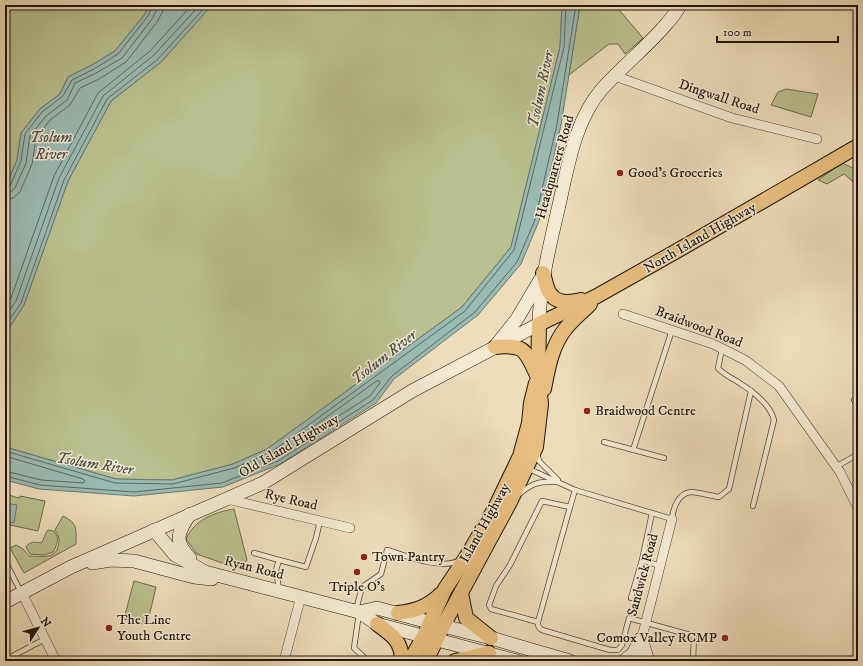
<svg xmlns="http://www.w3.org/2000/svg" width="863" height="666" viewBox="0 0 863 666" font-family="'IM FELL DW Pica',serif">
<rect width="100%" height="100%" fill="#eeddba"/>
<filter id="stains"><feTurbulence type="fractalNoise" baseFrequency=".005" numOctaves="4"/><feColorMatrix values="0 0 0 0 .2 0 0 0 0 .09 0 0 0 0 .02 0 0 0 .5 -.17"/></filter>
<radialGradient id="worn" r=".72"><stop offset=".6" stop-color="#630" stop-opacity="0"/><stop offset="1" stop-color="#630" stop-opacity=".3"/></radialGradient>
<g fill="#bac08f" stroke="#6c6a4e">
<path d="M5 5H149L145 14 115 51 92 65 68 77 60 94 40 109 21 133 17 160 5 188Z"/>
<path d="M212 5H562L560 47 511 247 462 307 267 449 233 464 172 480 116 479 5 447V334L24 305 68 181 111 101 161 62Z"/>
<path d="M580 5H615L643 38 625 54 618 44H609L569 75Z"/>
<path d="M786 89 818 94 811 117 771 105 778 92Z"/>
<path d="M842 163 853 168 858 163V186L844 174 827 184 818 180Z"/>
<path d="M5 494 19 498 20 496 45 501 38 531 5 524Z"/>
<path d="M234 509 247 560 240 568 233 567 197 554 186 539C194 520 215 512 234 509Z"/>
<path d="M63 516C78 524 76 528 76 544L24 573 10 548 16 545 23 549 29 556C35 556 42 557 48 556 60 554 62 538 55 530Z"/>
<path d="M48 530 54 531C60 539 57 545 53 552L44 555 30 554 26 547C30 541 35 542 41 543 45 538 44 535 48 530Z"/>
<path d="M134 581 156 587 147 625 124 619Z"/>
</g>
<g fill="#9abbb4" stroke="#697871">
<path d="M149 5H212L161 62 111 101 68 181 24 305 5 334V188L17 160 21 133 40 109 60 94 68 77 92 65 115 51 145 14Z"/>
<path d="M562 5H580L561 125 539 221 521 264 478 315 394 379 376 403 280 464 223 487 134 496 39 489 5 480V447L116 479 172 480 233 464 267 449 462 307 511 247 560 47Z"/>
<path d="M5 503 17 505 14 523 5 521Z"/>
</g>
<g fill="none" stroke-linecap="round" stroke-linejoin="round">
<g stroke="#5c6860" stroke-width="1">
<path d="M5 189 10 186 21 161 25 134 42 112 63 96 72 80 94 69 118 54 148 16 153 5"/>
<path d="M5 194 11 192 15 188 26 163 30 136 46 116 67 100 75 83 96 73 122 58 152 19 157 9 158 5"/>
<path d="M5 200 13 198 20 192 32 164 36 139 50 120 70 105 80 88 99 79 126 62 157 22 163 11 164 5"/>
<path d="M5 307 11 298 54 176 98 93 150 51 192 5"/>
<path d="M5 317 16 301 59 178 103 96 154 55 200 5"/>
<path d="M5 326 21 303 64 180 107 99 158 59 207 5"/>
<path d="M377 381H379L380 383 370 396 312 433H309V430Z"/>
<path d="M5 451 115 483 173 484 234 468 270 453 465 311 514 250 564 47 566 5"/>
<path d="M5 456 83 479 85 481 83 483 41 480 5 471"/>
<path d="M5 476 40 485 134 492 222 483 278 461 373 400 392 376 475 312 517 262 535 220 557 124 576 5"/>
</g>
<defs>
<g id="lane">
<path d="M722 349 718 368C725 376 733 378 741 384 753 391 771 406 774 420L753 506"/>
<path d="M854 400 858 405"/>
<path d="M604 442 664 458"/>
<path d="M633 450 672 330"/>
<path d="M537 453 539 461 558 480"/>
<path d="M836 467 858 454"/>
<path d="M527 468 575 490 672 519C673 509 678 493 691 492 698 492 711 496 719 497L729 489 751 391"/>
<path d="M518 495C532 483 539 481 557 482"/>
<path d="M570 507 538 622 491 609 489 605 496 586 510 565 542 501 570 507 575 490"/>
<path d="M254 553 279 560"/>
<path d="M642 560 660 566"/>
<path d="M5 561 21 592"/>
<path d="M279 589 276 570 279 560 306 567 316 538 320 521"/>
<path d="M631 598 642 560 652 513"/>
<path d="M356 610 362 587 381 574 387 550C405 555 440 570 458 561"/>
<path d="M359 613 354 648 368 661"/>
<path d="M538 622C537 626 539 628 542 630L610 650H618L622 645 629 618 694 636 693 661"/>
<path d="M5 660 45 639"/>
</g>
<g id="street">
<path d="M615 76 732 118 817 139"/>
<path d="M623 314 713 344 745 360 779 386 840 472 858 508"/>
<path d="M227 499 350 528"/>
<path d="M22 593 56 661"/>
<path d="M284 661 301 596"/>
<path d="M636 661 672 519"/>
</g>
<g id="secondary">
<path d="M497 344 517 319 540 280"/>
<path d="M154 530 175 555 205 572 359 612 377 624 517 661"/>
<path d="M190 558C173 541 178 532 190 514"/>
<path d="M92 563 111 560 134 561 194 577 212 579"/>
<path d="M5 602 71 567 263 483 412 391 539 324C540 282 550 245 559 205 568 166 575 120 602 89 621 68 643 50 662 29 669 21 676 14 680 5"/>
<path d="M359 612 377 608 443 626 491 638 570 661"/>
<path d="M641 639 648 661"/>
<path d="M624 661 633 654 641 639"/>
</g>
<g id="primary">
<path d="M543 273C545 279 546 287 549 292 556 304 569 303 581 300"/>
<path d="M495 347C525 344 525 350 537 375"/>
<path d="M544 389C548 368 552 345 566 328 573 319 582 312 590 304"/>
<path d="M461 593 466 618 491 638"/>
<path d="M398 613C415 611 428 607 441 594"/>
<path d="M377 624C392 635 402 641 402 661"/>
<path d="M410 661 424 636 445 589 467 556 495 508 520 456 529 423 531 403 536 383"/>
<path d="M426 661 443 626 510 502 536 447 541 404 538 377 539 324 597 296 682 248 858 146"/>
<path d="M455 661 489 653"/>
</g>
</defs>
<use href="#lane" stroke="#534638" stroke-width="6"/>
<use href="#street" stroke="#534638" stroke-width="10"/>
<use href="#secondary" stroke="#1f140c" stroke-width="14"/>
<use href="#primary" stroke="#1f140c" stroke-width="16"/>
<use href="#lane" stroke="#f4e9d2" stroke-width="4.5"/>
<use href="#street" stroke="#f4e9d2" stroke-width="9"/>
<use href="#secondary" stroke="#f4e9d2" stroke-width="13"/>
<use href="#primary" stroke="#e7be7d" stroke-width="14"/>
</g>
<g fill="#8f2418" stroke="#f4e9d2" stroke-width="1.5">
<circle cx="620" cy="173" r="4"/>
<circle cx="587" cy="411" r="4"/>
<circle cx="364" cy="557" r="4"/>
<circle cx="357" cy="572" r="4"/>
<circle cx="109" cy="628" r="4"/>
<circle cx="725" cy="638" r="4"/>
</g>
<g text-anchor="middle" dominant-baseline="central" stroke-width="3" stroke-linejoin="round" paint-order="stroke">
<g font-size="14" fill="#1f140c" stroke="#f4e9d2">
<text transform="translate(719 97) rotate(18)">Dingwall Road</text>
<text transform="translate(555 167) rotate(-74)">Headquarters Road</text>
<text transform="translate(700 238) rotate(-30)">North Island Highway</text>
<text transform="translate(699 327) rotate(21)">Braidwood Road</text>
<text transform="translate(289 446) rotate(-30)">Old Island Highway</text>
<text transform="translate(291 500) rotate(13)">Rye Road</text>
<text transform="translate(485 523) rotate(-61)">Island Highway</text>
<text transform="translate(254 568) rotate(14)">Ryan Road</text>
<text transform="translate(643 575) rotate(-75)">Sandwick Road</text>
</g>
<g font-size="14" fill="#1f140c" stroke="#f4e9d2" text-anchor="start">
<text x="628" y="173">Good's Groceries</text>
<text x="595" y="411">Braidwood Centre</text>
<text x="372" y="557">Town Pantry</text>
<text x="357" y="587" text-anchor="middle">Triple O's</text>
<text x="117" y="620">The Linc<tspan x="117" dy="16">Youth Centre</tspan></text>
<text x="717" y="638" text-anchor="end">Comox Valley RCMP</text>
</g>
<g font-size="15" font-style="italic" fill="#4a4e47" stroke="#f4e9d2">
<text transform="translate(541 89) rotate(-78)">Tsolum River</text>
<text x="51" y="137">Tsolum<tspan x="51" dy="17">River</tspan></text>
<text transform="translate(384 357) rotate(-38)">Tsolum River</text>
<text transform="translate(95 464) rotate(9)">Tsolum River</text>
</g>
</g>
<rect width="863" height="666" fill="none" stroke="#eeddba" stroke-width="20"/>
<rect x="6" y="6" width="851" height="654" fill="none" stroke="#1f140c" stroke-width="2"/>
<rect x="10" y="10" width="843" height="646" fill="none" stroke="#1f140c"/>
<g transform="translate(38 628) rotate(54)" stroke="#f4e9d2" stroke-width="3" paint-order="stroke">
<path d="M0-3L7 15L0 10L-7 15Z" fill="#1f140c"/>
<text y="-6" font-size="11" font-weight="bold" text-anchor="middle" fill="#1f140c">N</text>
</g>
<path d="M717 36v6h121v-6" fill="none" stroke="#1f140c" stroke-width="2"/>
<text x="723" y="36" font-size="12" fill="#1f140c" stroke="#f4e9d2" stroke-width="3" paint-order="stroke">100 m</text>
<rect width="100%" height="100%" filter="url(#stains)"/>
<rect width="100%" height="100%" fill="url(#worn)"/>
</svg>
